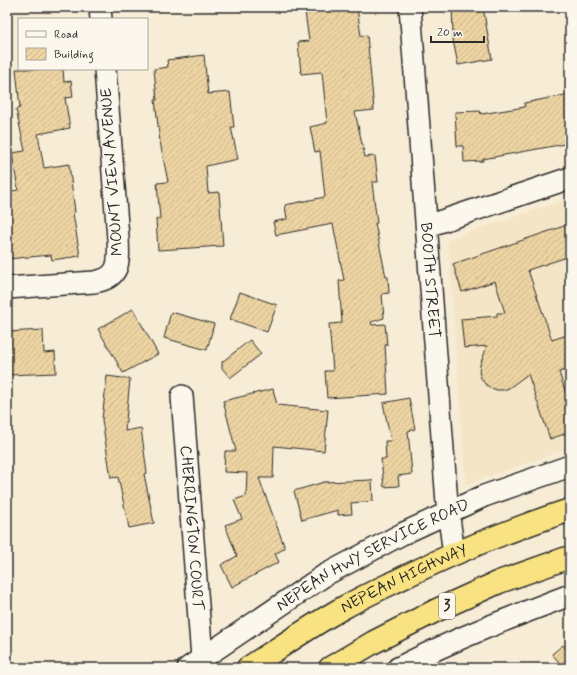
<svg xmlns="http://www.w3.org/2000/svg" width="577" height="675" viewBox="0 0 577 675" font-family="Mynerve,sans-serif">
<defs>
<pattern id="building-hatch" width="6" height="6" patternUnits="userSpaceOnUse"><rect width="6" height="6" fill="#edd4a2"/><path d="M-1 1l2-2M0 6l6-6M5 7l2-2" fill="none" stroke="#cbb68c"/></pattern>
</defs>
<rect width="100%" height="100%" fill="#f7ecd6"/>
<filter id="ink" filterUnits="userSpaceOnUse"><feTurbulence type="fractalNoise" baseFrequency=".025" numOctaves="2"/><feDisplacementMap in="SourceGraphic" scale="8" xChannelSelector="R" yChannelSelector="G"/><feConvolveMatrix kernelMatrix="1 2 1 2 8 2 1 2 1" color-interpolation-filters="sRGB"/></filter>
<g filter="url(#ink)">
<path fill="#f4e5c6" d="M570 198V448L466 484 448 240Z"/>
<g fill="url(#building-hatch)" stroke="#2b2b2b">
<path d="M315 7H357L361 36 367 35 374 110 355 112 365 157 375 156 378 182H372L377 223H375L386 277H388L389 293 382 294 384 318 371 322 372 325 385 324 387 345H385L388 394 327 398 325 371H333L329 324 342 323 339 281 344 280 333 224 276 235 273 222 287 219 285 205 325 197 320 151 315 152 310 127 327 123 322 72 301 74 298 42 309 41 305 12 316 10Z"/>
<path d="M452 7H483L492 59 458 65 452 35 453 34Z"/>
<path d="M204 55 208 94 230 92 234 127H231L238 159 206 166 208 193 219 192 223 246 158 250 156 219H160L157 183 168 182 160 142 155 100H157L154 69 168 67 167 60Z"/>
<path d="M16 69H63L64 82 71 81 73 97 65 98 70 128 38 134 44 168 69 164 75 212 73 213 80 256 52 260 51 255 7 259V192L18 190 12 153 25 151 16 109 20 108Z"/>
<path d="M570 94V143L483 159V161L464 162 463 146H457L455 112 480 111 481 114 525 107 524 103Z"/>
<path d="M570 224V256L528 270 552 340 570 334V369L559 372 570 407V432L550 439 528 374 509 388 504 390H497L491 388 485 384 481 378 479 372 480 365 487 346 464 348 461 319 497 316V313H505L495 281 462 292 453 264Z"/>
<path d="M240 292 277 305 267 332 230 319Z"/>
<path d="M133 309 158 354 123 373 98 329Z"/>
<path d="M171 312 214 324 207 350 164 338Z"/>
<path d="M43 330 44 353 55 352 56 373 7 375V332Z"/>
<path d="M250 340 261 354 230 378 222 368V362Z"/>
<path d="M107 376 130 379 125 431 141 428 147 473 144 474 154 523 129 528 118 477 111 478 102 420Z"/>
<path d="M273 389 277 405 328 410 324 451 274 446 273 478H259L285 548 275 554 279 562 232 587 221 565 237 556 225 525 242 519 234 500 246 496 247 473 224 472 225 451H236L223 401Z"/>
<path d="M409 398 415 429 408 431 412 474 398 476 399 486 384 487 381 459H386L385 441H391L383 403Z"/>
<path d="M372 480 373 501 351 503 352 514 338 515V510L302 520 294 491 324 482Z"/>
<path d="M563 645 570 653V668H564L552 654Z"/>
</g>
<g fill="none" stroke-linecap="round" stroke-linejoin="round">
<defs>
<g id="minor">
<path d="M100 7 101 19"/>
<path id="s1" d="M410 7 447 503 454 554"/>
<path d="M427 226 570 178"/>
<path d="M7 288 94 282C121 278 119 261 118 238L105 69"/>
<path id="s2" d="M182 396 202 658"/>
<path id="s3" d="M188 668 325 575 402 534 484 496 570 466"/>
<path d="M398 668C454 639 512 617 570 595"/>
</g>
<g id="highway">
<path id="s4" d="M248 668C279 648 309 627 341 609 357 600 373 592 390 584 448 555 508 530 570 510"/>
<path d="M330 668 374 642 437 610 499 582 570 557"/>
</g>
</defs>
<use href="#minor" stroke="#2b2b2b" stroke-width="24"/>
<use href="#highway" stroke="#2b2b2b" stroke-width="25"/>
<use href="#minor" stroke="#fbf7ec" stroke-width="21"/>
<use href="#highway" stroke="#f8e281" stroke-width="22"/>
</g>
</g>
<g text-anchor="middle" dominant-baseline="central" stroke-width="3" stroke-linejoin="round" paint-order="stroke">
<rect fill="#fbf7ec" stroke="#696865" stroke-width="1" x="439" y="593" width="16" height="26" rx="3"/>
<g font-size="15" font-weight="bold" fill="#2b2b2b">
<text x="447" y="606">3</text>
</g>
<g font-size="16" fill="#2b2b2b" stroke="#fbf7ec">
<text transform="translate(112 172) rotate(-94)">MOUNT VIEW AVENUE</text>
<text stroke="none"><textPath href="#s1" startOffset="274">BOOTH STREET</textPath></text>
<text stroke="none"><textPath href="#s2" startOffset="132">CHERRINGTON COURT</textPath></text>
<text stroke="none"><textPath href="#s3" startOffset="217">NEPEAN HWY SERVICE ROAD</textPath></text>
<text stroke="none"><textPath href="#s4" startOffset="180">NEPEAN HIGHWAY</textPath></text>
</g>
</g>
<rect width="577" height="675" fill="none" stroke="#fbf7ec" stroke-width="24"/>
<rect x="12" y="12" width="553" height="651" fill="none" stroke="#2b2b2b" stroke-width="1.5" filter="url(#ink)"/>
<rect x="18" y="18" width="130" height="52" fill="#fbf7ec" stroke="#a8a59f"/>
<rect x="26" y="31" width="20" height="6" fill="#fbf7ec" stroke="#a8a59f"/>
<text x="54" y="38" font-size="12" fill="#2b2b2b">Road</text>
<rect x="26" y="48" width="20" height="12" fill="url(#building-hatch)" stroke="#a8a59f"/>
<text x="54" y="58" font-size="12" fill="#2b2b2b">Building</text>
<path d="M431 36v6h53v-6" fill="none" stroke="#2b2b2b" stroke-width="2"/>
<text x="437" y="36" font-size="12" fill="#2b2b2b" stroke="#fbf7ec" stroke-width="3" paint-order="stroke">20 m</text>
</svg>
